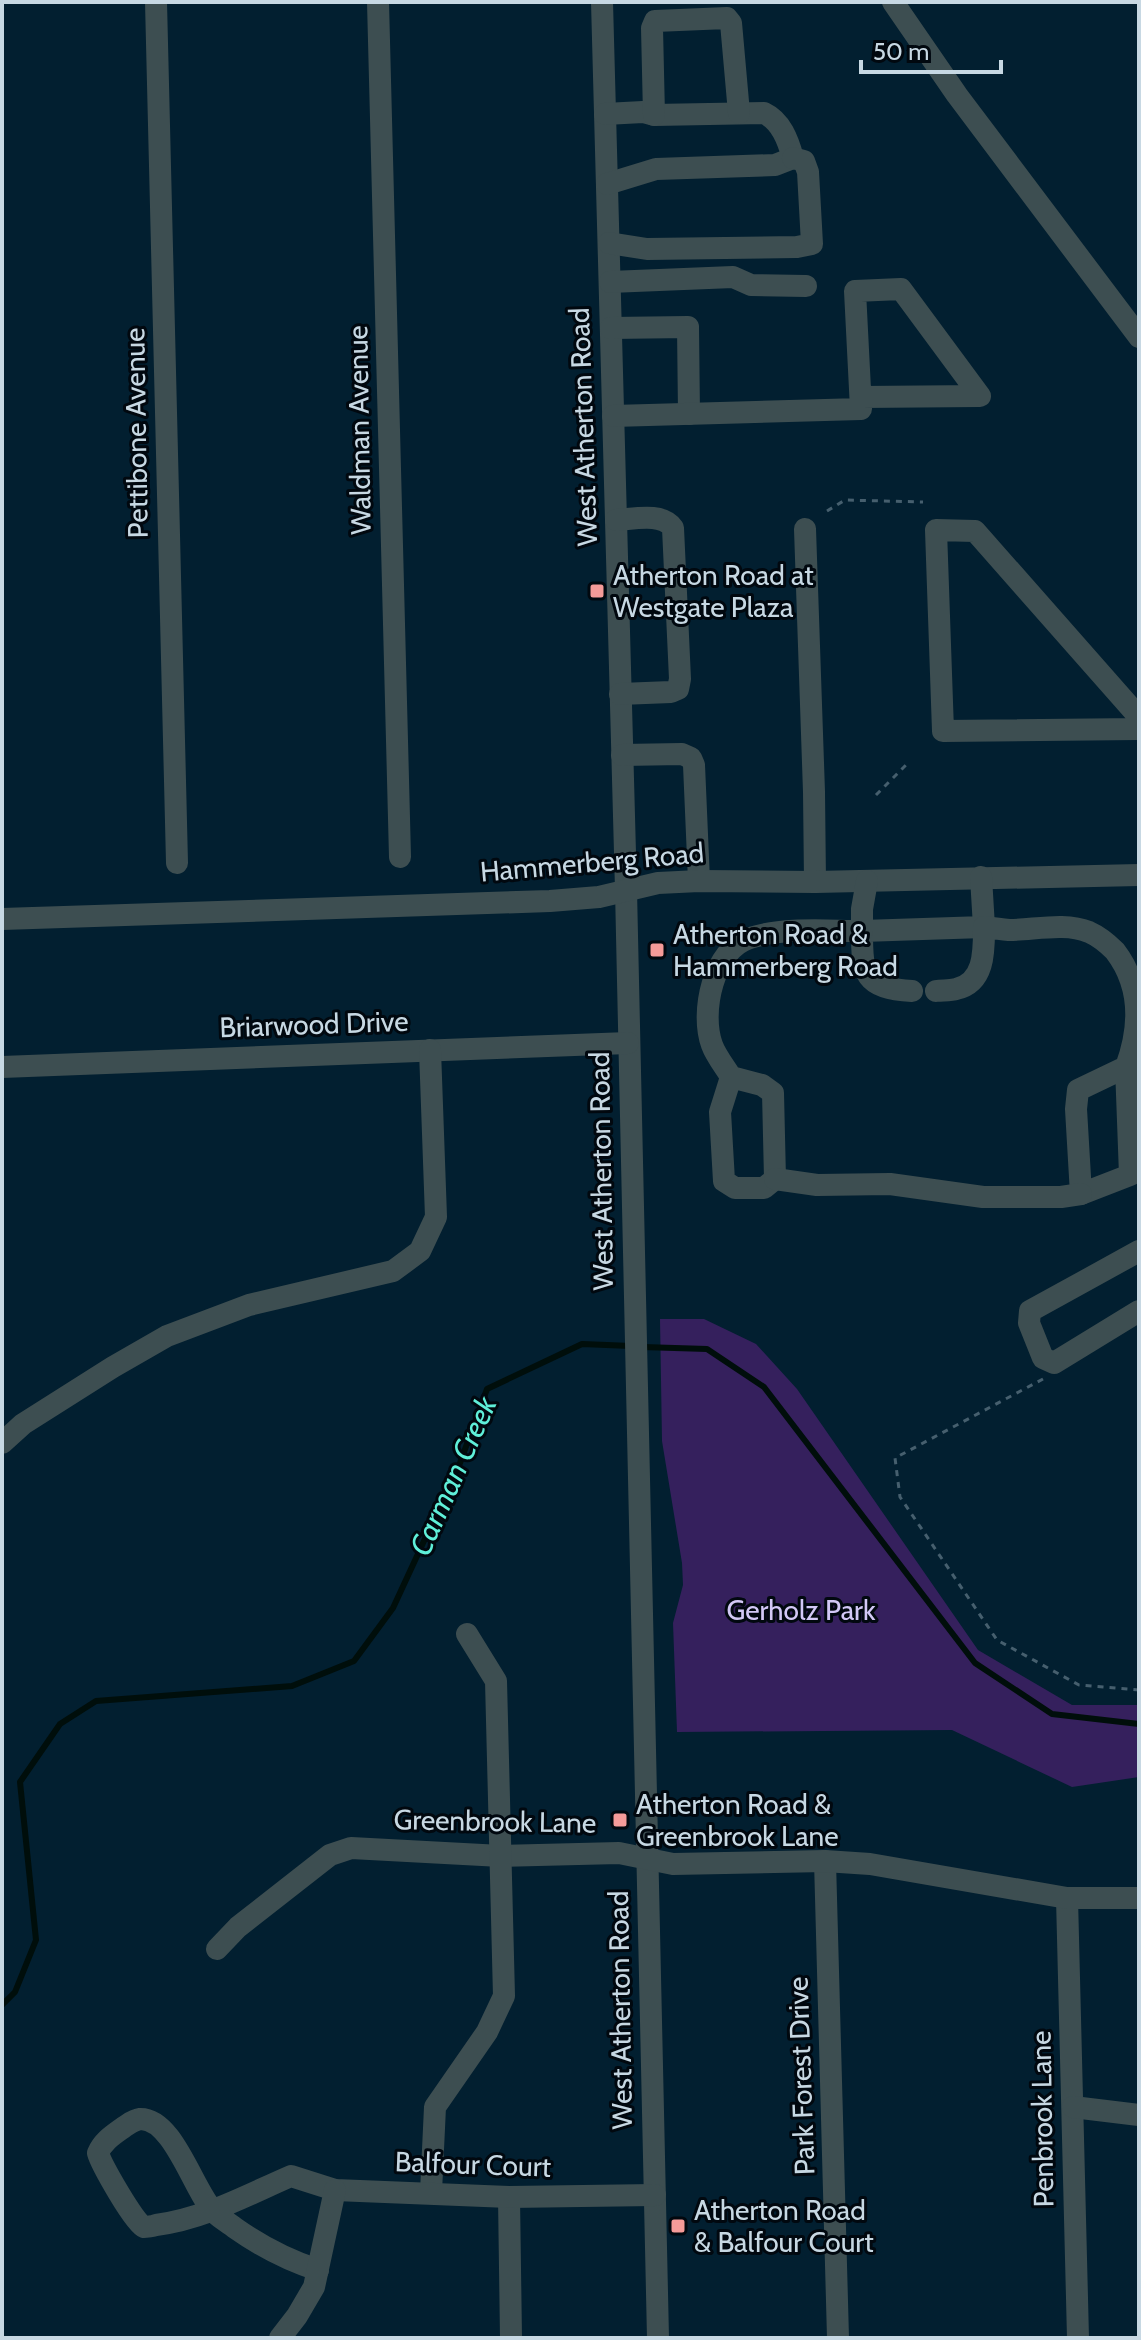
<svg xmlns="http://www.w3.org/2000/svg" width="1141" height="2340" viewBox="0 0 1141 2340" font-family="Cabin,sans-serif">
<rect width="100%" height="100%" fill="#021f30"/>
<path fill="#35205d" d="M660 1319H704L756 1344 797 1389 978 1650 1072 1705H1139V1777L1072 1787 952 1730 677 1732 673 1623 683 1585 682 1563 662 1441Z"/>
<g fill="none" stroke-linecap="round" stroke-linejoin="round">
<g stroke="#000e0b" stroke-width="6">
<path d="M642 1347 707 1349 764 1387 975 1663 1052 1714 1139 1724"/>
<path d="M2 2005 15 1992 36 1940 20 1782 60 1724 96 1701 292 1686 354 1661 393 1608 460 1463 487 1389 582 1344 631 1346"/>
</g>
<g stroke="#465f6e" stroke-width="3" stroke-dasharray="6 6" stroke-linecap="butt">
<path d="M827 511 845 500 923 502"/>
<path d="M876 795 908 763"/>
<path d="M1043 1379 895 1458 900 1497 997 1640 1079 1685 1139 1690"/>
</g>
<g stroke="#3d4e51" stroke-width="22">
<path d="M156 2 177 863"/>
<path d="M378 2 400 857"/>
<path d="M602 2 626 890 658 2338"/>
<path d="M893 2 957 95 1139 337"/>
<path d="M605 114 643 112 654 115 764 113C781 121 788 140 793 158L775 165 656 169 607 184"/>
<path d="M654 115 652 28 655 21 727 18 731 23 739 113"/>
<path d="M609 243 647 249 797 247 812 244 808 172 804 161 793 158"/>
<path d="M610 282 733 277 751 285 806 286"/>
<path d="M611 328 688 327 689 414"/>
<path d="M613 416 861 409 855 291 901 289 980 396 861 397"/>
<path d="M616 520C634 519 662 512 673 528L680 679 678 689 671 692 620 694"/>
<path d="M805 529 814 792 815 882"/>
<path d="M1139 717 975 531 936 530 943 731 1139 729"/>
<path d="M622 755 682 754 691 758 694 765 699 881"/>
<path d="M2 919 550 901 599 897 658 883 699 881 815 882 1139 875"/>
<path d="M912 991C864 988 862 975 862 931L984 927 981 877"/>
<path d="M936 991C942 990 950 991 956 989 985 983 984 950 984 927 992 928 1000 929 1009 930 1034 930 1065 922 1089 932 1098 936 1108 944 1115 951 1141 985 1141 1026 1126 1067L1078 1090 1076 1109 1081 1194 1130 1175 1126 1067"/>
<path d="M2 1067 628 1043"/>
<path d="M731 1077 720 1112 724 1181 735 1188H764L775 1179 773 1093 762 1085 731 1077C725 1067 716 1056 712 1045 700 1013 713 949 750 938 785 927 826 931 862 931V909L867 881"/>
<path d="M775 1179 817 1185 890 1184 983 1197H1061L1081 1194"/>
<path d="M1139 1251 1030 1311 1029 1323 1043 1358 1054 1363 1139 1311"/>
<path d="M2 1443 23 1424 113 1367 167 1336 249 1305 393 1271 420 1251 436 1217 430 1050"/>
<path d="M825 1861 838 2338"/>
<path d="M1067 1898 1078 2338"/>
<path d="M217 1949 238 1927 330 1855 351 1848 501 1856 619 1853 673 1864 825 1861 870 1864 1067 1898H1139"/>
<path d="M1073 2107 1139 2115"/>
<path d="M431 2192 435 2107 487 2032 504 1996 496 1681 467 1634"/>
<path d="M509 2197 511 2338"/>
<path d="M318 2270C287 2260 262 2247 235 2228 229 2223 221 2219 215 2213 194 2193 174 2118 140 2119 133 2120 129 2124 124 2127 113 2135 103 2141 98 2153 101 2164 135 2224 144 2227 145 2227 155 2226 156 2225 204 2219 247 2195 291 2176L335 2190 509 2197 655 2195"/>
<path d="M280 2338 297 2316 314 2287 335 2190"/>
</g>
</g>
<g fill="#f59b99" stroke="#01080f" stroke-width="3">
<rect x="589" y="583" width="16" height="16" rx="4"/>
<rect x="649" y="942" width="16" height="16" rx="4"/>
<rect x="612" y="1812" width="16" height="16" rx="4"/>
<rect x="670" y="2218" width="16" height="16" rx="4"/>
</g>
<g text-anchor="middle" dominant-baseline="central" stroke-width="6" stroke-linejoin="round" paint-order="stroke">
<g font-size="28" fill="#c7d8e3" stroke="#01080f">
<text transform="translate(583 427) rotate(-92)">West Atherton Road</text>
<text transform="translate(359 430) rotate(-91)">Waldman Avenue</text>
<text transform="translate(136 433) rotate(-91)">Pettibone Avenue</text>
<text transform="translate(592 862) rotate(-5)">Hammerberg Road</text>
<text transform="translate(314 1024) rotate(-2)">Briarwood Drive</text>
<text transform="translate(601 1171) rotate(-91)">West Atherton Road</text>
<text transform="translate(495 1821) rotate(1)">Greenbrook Lane</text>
<text transform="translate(620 2010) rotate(-91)">West Atherton Road</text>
<text transform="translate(801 2076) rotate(-92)">Park Forest Drive</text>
<text transform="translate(1042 2119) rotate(-91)">Penbrook Lane</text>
<text transform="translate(473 2164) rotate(2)">Balfour Court</text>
</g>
<g font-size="28" fill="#c7d8e3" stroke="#01080f" text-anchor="start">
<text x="613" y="575">Atherton Road at<tspan x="613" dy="32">Westgate Plaza</tspan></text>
<text x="673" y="934">Atherton Road &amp;<tspan x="673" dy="32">Hammerberg Road</tspan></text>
<text x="636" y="1804">Atherton Road &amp;<tspan x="636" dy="32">Greenbrook Lane</tspan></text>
<text x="694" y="2210">Atherton Road<tspan x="694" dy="32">&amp; Balfour Court</tspan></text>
</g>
<g font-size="28" fill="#d2c8f6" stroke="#01080f">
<text x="801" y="1610">Gerholz Park</text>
</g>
<g font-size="30" font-style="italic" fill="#5fefd9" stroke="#01080f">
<text transform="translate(453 1476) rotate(-66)">Carman Creek</text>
</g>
</g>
<rect width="1141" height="2340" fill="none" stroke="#c7d8e3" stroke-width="8"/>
<path d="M861 60v12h140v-12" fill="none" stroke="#c7d8e3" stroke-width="4"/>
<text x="873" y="60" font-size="24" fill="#c7d8e3" stroke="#01080f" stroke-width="6" paint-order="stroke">50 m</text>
</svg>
